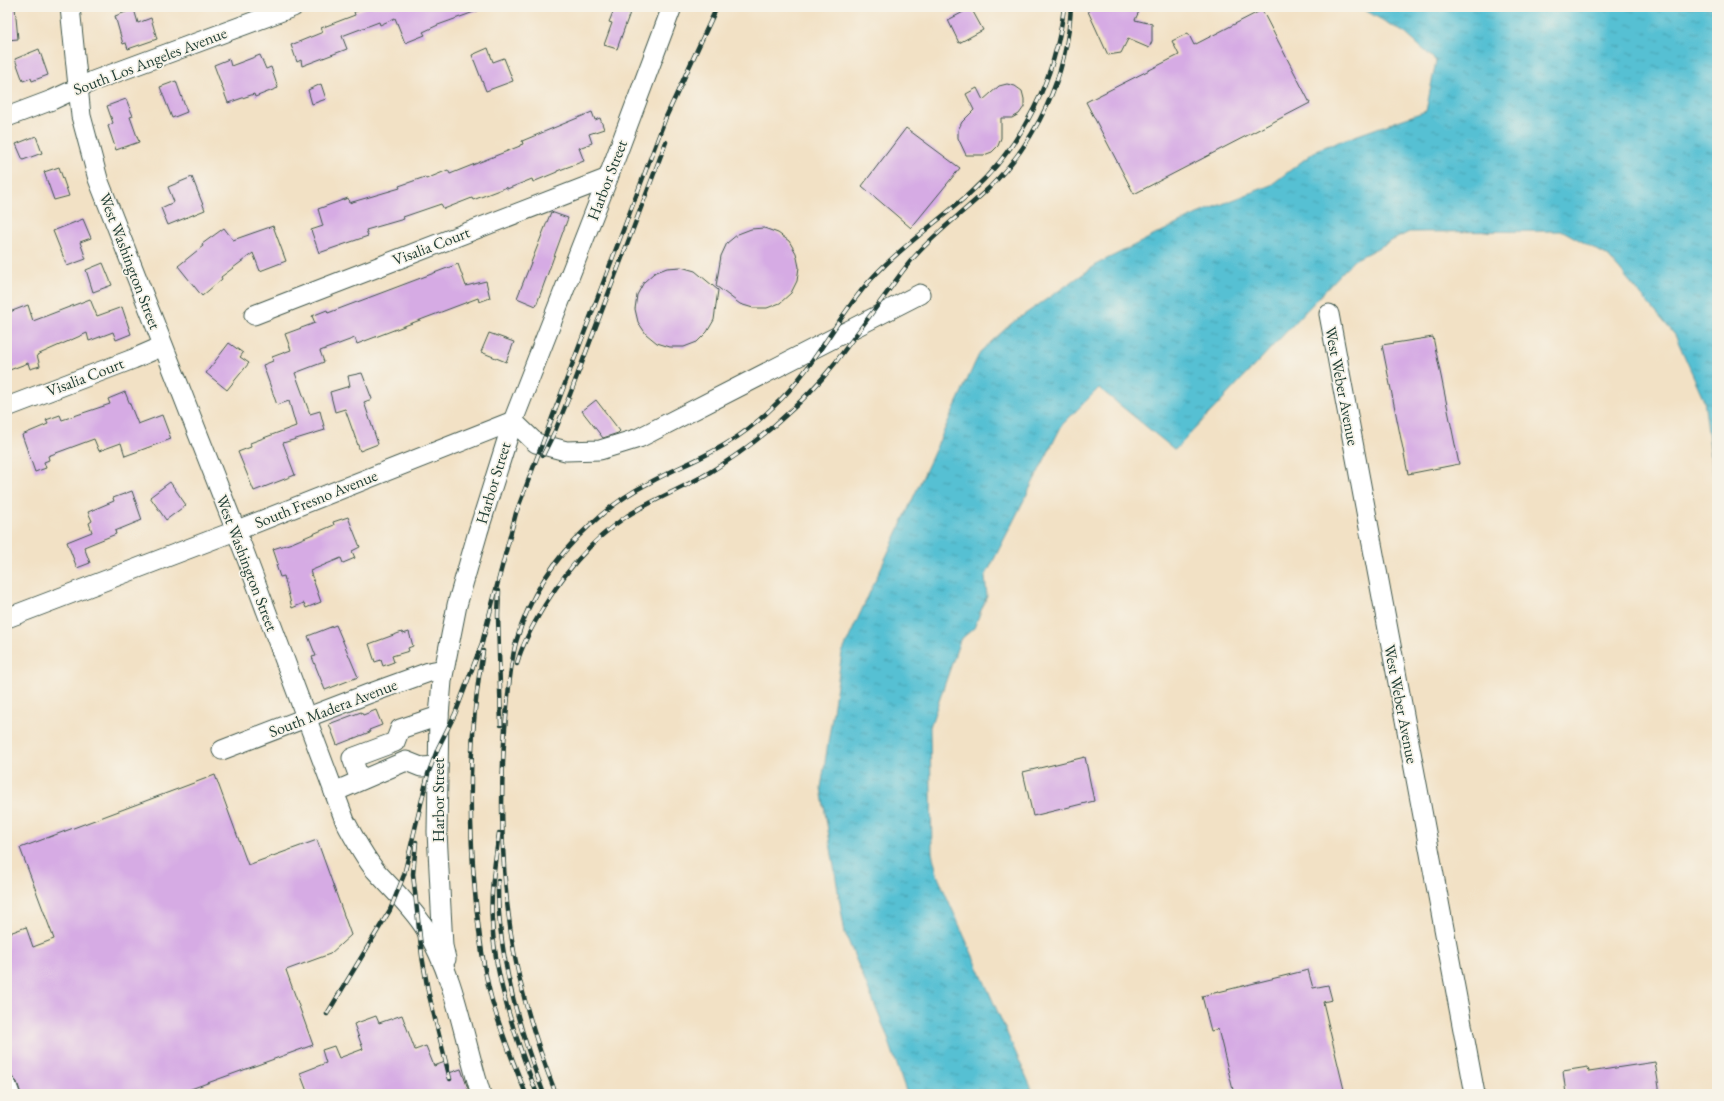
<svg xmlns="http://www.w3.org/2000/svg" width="1724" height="1101" viewBox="0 0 1724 1101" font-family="'EB Garamond',serif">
<defs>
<pattern id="water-ripples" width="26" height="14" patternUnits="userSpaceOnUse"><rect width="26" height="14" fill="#57c0d3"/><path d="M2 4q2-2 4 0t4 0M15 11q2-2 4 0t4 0" fill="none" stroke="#479dac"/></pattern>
</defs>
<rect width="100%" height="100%" fill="#f7f3e8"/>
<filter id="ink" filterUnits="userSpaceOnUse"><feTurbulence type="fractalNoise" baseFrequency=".025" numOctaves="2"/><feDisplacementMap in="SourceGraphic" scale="8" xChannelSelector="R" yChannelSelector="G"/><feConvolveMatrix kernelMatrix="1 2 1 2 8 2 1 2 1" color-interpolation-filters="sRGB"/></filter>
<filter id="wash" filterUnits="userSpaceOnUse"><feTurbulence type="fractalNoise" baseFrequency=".012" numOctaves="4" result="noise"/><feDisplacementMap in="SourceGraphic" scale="16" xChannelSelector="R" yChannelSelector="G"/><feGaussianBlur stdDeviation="0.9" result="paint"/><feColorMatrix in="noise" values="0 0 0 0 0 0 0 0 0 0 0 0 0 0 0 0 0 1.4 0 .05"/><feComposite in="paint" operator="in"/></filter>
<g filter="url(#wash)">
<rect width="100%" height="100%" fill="#f2e1c5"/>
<path fill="url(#water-ripples)" stroke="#3b7e84" d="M1359 7H1717V503L1704 400 1675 335 1608 256 1563 231 1409 232 1354 260 1175 450 1099 388 1062 425 985 577 987 596 974 628 960 640 930 727 932 853 938 877 1034 1094H907L885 1030 845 933 821 788 842 653 980 352 1012 323 1099 263 1197 214 1271 185 1318 149 1426 111 1436 61 1405 33Z"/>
<g id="blocks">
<g fill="#d6abe4">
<path d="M15 7 18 39 7 40V8Z"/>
<path d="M368 7H485V8L438 25 423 32 425 35 405 43 395 18 380 25 379 22 342 36 347 49 302 66 301 60 297 62 291 45 323 32 321 28 355 15 354 12Z"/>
<path d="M615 7H632L617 49 604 45 612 23 609 22Z"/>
<path d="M1086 7H1141L1135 20 1152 24V41L1149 48 1128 39 1121 53 1108 55Z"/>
<path d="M971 8 983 30 959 43 948 20Z"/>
<path d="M134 9 138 23 151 18 157 39 128 49 126 43 123 44 115 16Z"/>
<path d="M1262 10 1310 103 1134 194 1086 102 1179 55 1172 41 1188 33 1194 45Z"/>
<path d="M488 48 493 62 504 58 513 81 486 91 472 55Z"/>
<path d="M39 49 48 75 32 81 31 78 23 81 15 59Z"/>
<path d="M260 55 266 69 271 67 278 88 255 97 254 94 228 103 214 65 229 59 231 66Z"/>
<path d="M176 81 187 112 172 118 160 87Z"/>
<path d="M321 84 326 99 312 104 308 90Z"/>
<path d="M1007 84 1015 86 1022 91 1024 99V107L1019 114 1012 118H1001V138L998 146 992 152 984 155H966L958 138V130L962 122 974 110 966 94 977 88 983 100 999 86Z"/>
<path d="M126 99 133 116 130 117 139 142 116 150 108 126 113 123 107 106Z"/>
<path d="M592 112 595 120 600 118 604 129 589 134 592 143 579 148 584 161 557 171V172L533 182 532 179 507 189V187L473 200 472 198 444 209 441 204 403 217 404 219 366 230 368 236 319 253 311 230 323 226 318 209 348 198 349 203 400 188 399 186 425 177 426 179 448 170 450 174 520 146V145L523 144 522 141Z"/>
<path d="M906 128 960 168 911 228 862 186Z"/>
<path d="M36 136 42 153 23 160 16 144Z"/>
<path d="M59 167 69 196 54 200 44 172Z"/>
<path d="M192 177 205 210 168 225 161 208 174 202 168 187Z"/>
<path d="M551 212 568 218 536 306 517 298Z"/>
<path d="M83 219 91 238 80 242 86 259 67 266 53 231Z"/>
<path d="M273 226 286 261 260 271 253 253 221 277 222 279 202 296 178 266 203 246 202 244 224 228 233 240Z"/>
<path d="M764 228 778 233 789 241 796 253 799 267 797 281 791 293 780 303 767 308H753L740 304 716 286 721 256 727 243 738 234 751 229Z"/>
<path d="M103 263 112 285 93 292 86 270Z"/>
<path d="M458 264 466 286 486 281 490 298 479 302 478 298 357 344 355 338 320 351 324 362 295 373 310 414 320 411 325 430 283 443 295 475 254 491 238 452 251 447 250 443 296 426 289 401 277 405 263 365 273 361 272 357 291 350 285 334 315 323 312 316 327 310 328 313Z"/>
<path d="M681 267 695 271 718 290 714 320 707 332 697 342 684 347H670L657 343 646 334 638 322 635 309 637 295 644 282 654 273 667 268Z"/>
<path d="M90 299 97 316 122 307 131 334 116 340 113 332 89 341 87 333 37 355 40 366 30 369 28 363 7 371V313L28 305 33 321Z"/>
<path d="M489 333 514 342 506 362 481 352Z"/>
<path d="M1433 337 1459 464 1408 474 1382 345Z"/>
<path d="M229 343 243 353 240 357 249 363 227 390 206 373Z"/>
<path d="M362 373 372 399 364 402 378 444 360 451 345 409 335 412 330 392 350 386 348 376Z"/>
<path d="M125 392 138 424 162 415 171 439 125 456 121 443 99 451 94 439 48 456 49 460 44 462 46 468 35 472 22 435 48 424 46 420 60 415 62 420 110 404 108 399Z"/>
<path d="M596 400 620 431 618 433 603 438 582 411Z"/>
<path d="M170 482 186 505 166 520 150 497Z"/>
<path d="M132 491 142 520 115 531 116 534 84 547 90 563 77 568 67 542 92 532 89 523 92 521 88 512 114 501 113 498Z"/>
<path d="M348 517 360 547 352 551 355 558 343 563 341 558 310 571 321 602 306 608 304 603 292 608 284 576 280 577 276 565 278 564 273 549 292 543 334 525 333 522Z"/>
<path d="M336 625 358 677 325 690 312 657 316 656 308 636Z"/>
<path d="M402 632 403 634 409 632 413 646 408 648 409 651 392 656 394 662 383 666 381 660 375 662 369 644Z"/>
<path d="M376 710 382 725 369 730 370 732 337 745 329 724 361 712 363 715Z"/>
<path d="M1085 757 1094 801 1033 816 1023 772Z"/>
<path d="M215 775 248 865 317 840 351 935 330 954 286 970 313 1045 177 1094H21L17 1082 11 1076 7 1065V934L26 927 33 947 54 939 20 848Z"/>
<path d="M1308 970 1313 988 1328 985 1332 1000 1323 1002 1345 1094H1234L1218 1029 1211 1031 1202 996Z"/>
<path d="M402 1015 415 1050 426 1046 434 1066 445 1062 449 1073 461 1069 470 1094H308L300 1073 326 1063 322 1050 334 1046 339 1058 363 1049 354 1024 376 1016 379 1023Z"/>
<path d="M1655 1062 1660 1094H1566L1563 1071 1588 1067 1589 1072Z"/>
</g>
</g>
</g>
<g filter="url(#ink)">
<use href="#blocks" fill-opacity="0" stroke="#3f564a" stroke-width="1"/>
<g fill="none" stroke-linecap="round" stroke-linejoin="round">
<defs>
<g id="minor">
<path d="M70 7 81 116 98 179 245 554 345 821C354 838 363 855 375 870 392 889 411 906 425 928 456 978 463 1038 481 1094"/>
<path d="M7 117 52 100 93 81 293 7"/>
<path d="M1329 314 1475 1094"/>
<path d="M254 315 608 178"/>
<path d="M7 407 133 359 163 346"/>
<path d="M7 618 235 531 513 421 536 443 566 451 600 450 639 438 920 294"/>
<path d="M222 750 368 694 429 672 444 669"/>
<path d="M360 780 352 758 395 742 400 729 439 716"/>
<path d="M334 792 406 761 421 767 438 766"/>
<path d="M446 959 443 946 437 832 439 716 442 681 457 605 478 532 513 421 608 178 672 7"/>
<path d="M7 1086 10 1094"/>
</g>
</defs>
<use href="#minor" stroke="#3f564a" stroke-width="21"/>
<use href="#minor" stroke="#fff" stroke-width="19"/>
<defs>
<g id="rail">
<path d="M543 455 555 431 569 397 666 142"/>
<path d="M499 591 498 615 501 725"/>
<path d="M483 651C469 730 468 812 475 892 478 927 482 963 491 997 500 1030 513 1062 526 1094"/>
<path d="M517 664C520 650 528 635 535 622 558 580 587 543 627 516 654 499 684 488 710 472 755 445 803 404 835 363 852 340 869 317 886 294 896 281 905 266 917 254 939 230 966 210 989 188 1038 139 1067 77 1071 7"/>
<path d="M499 833C495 862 490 892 492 921 495 981 516 1039 537 1094"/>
<path d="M416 842 413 874 422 956 428 991 450 1079"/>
<path d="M498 881C497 954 518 1027 544 1094"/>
<path d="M327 1014 390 910 404 875 428 774 438 748 455 714 482 643 516 513 666 117 717 7"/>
<path d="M556 1094C536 1043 519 988 511 934 501 866 500 796 505 728 508 700 509 670 516 642 529 597 555 557 590 525 607 509 627 494 649 483 674 469 701 459 726 444 743 434 759 421 773 407 818 366 840 307 884 266 911 240 942 218 970 193 1023 145 1056 78 1064 7"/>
</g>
</defs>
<use href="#rail" stroke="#1f3d34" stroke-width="4.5"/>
<use href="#rail" stroke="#f7f3e8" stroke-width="3" stroke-dasharray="9" stroke-linecap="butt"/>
</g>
</g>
<g text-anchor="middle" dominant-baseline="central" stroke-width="3.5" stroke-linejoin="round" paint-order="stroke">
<g font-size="16" fill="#1f3d34" stroke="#f7f3e8">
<text transform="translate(150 61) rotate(-21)">South Los Angeles Avenue</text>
<text transform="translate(607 180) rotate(-69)">Harbor Street</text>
<text transform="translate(431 246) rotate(-21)">Visalia Court</text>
<text transform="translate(130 261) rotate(69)">West Washington Street</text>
<text transform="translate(85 377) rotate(-21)">Visalia Court</text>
<text transform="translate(1342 386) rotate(79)">West Weber Avenue</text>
<text transform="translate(493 483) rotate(-73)">Harbor Street</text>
<text transform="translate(316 499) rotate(-22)">South Fresno Avenue</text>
<text transform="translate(247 563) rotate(69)">West Washington Street</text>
<text transform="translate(1401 704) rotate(79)">West Weber Avenue</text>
<text transform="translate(333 708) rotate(-21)">South Madera Avenue</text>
<text transform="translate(438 800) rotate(-90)">Harbor Street</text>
</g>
</g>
<rect width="1724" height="1101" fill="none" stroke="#f7f3e8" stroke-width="24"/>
</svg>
